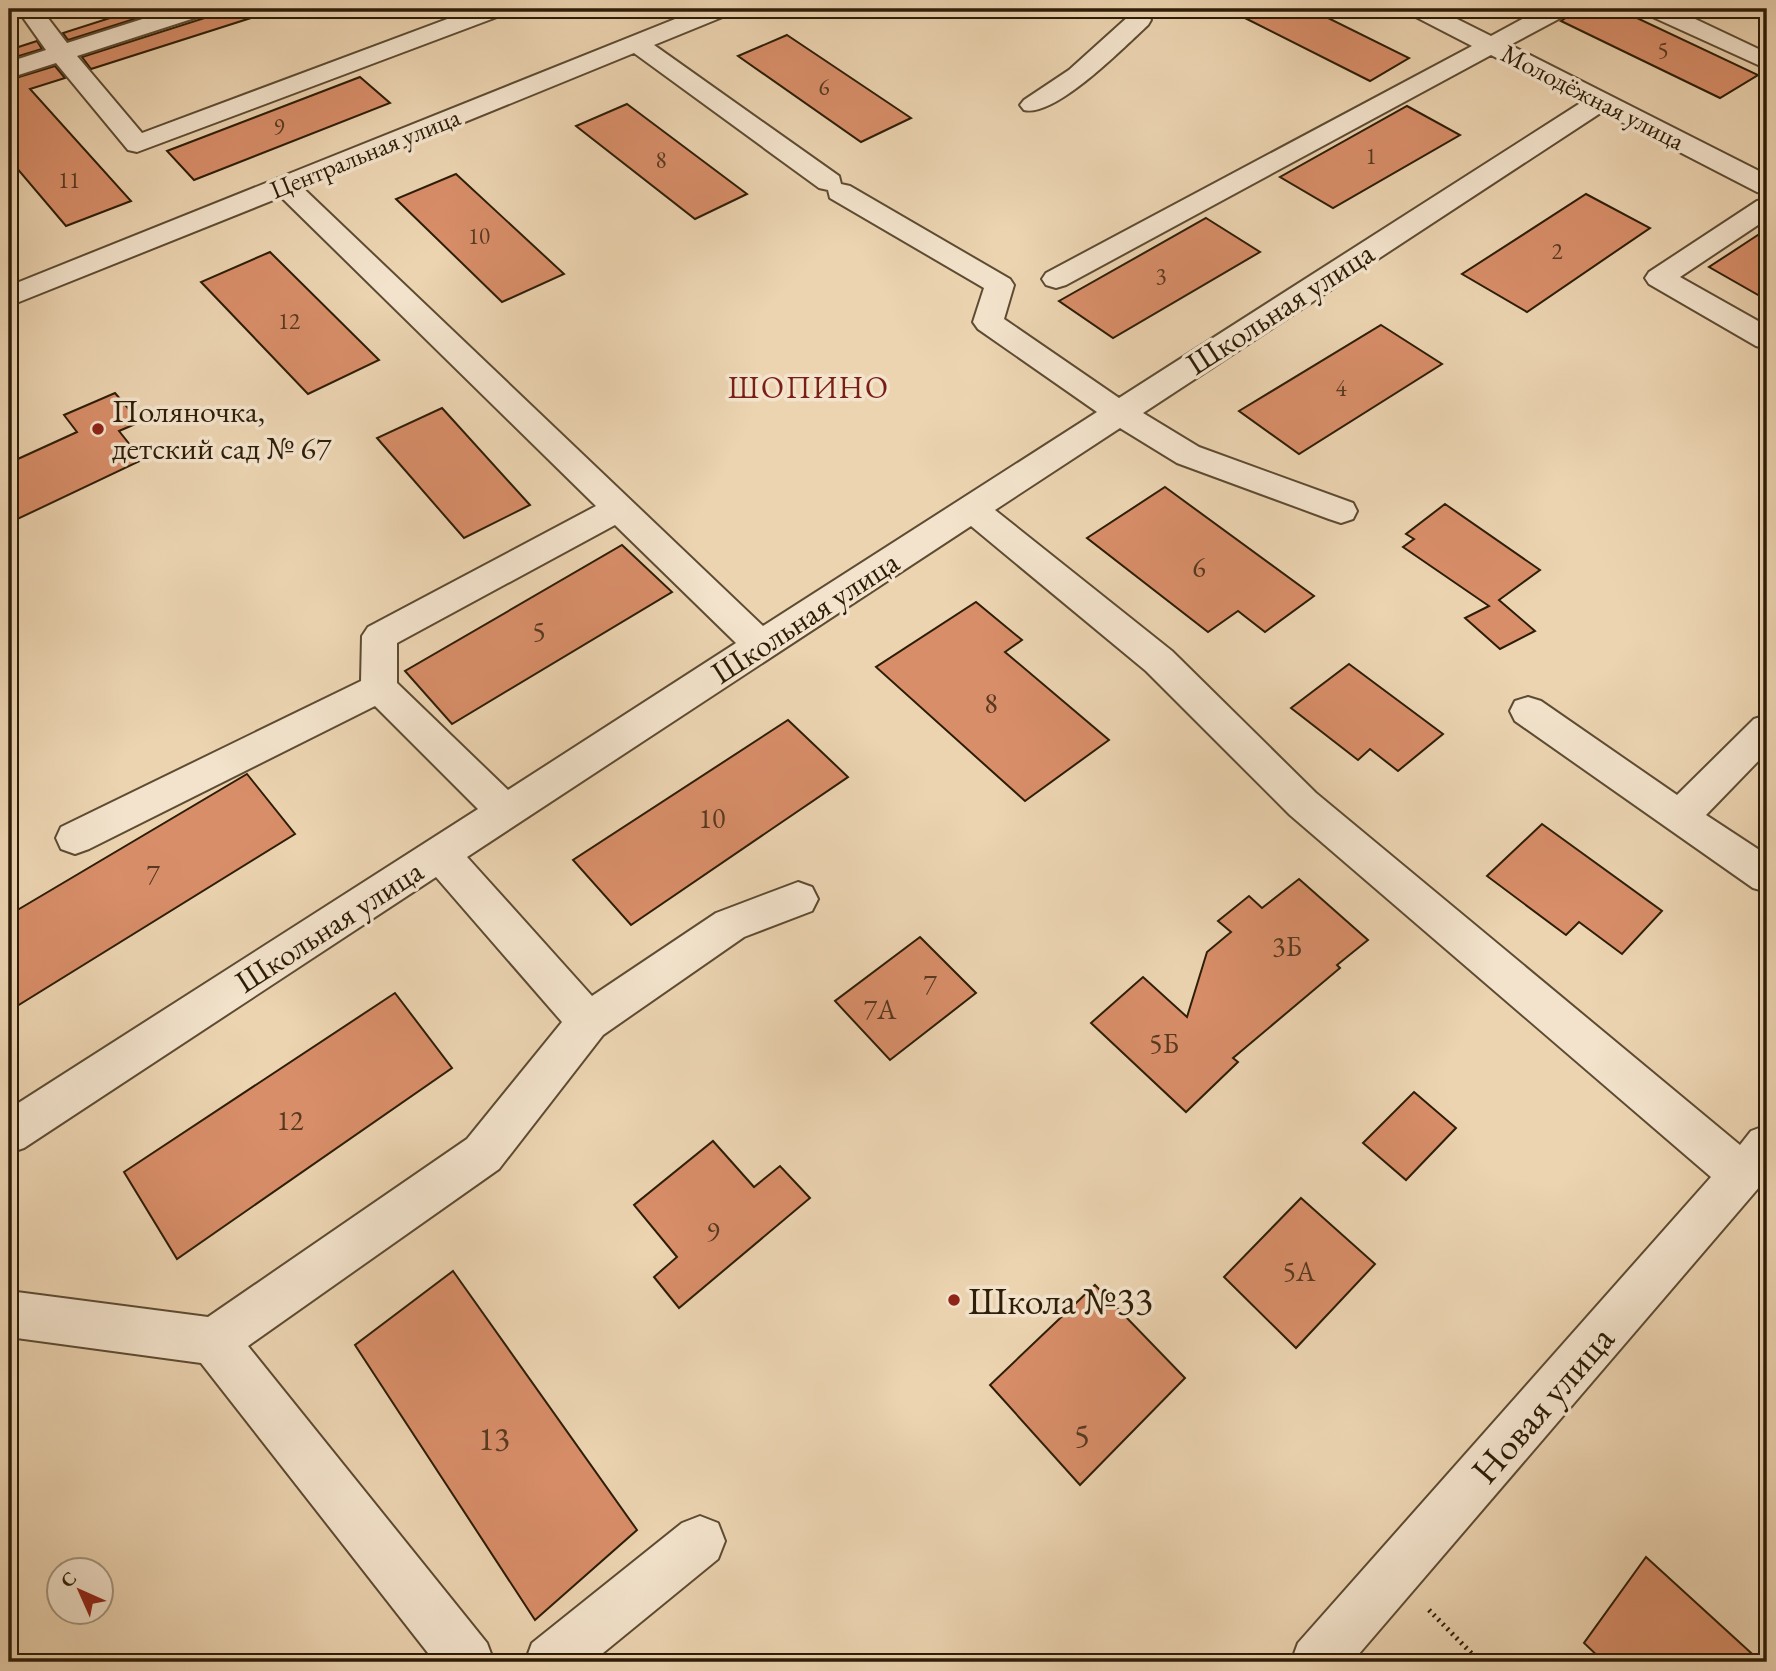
<svg xmlns="http://www.w3.org/2000/svg" width="1776" height="1671" viewBox="0 0 1776 1671" font-family="'EB Garamond',serif">
<rect width="100%" height="100%" fill="#ecd4b1"/>
<filter id="stains"><feTurbulence type="fractalNoise" baseFrequency=".00286" numOctaves="4"/><feColorMatrix values="0 0 0 0 .2 0 0 0 0 .09 0 0 0 0 .02 0 0 0 .5 -.17"/></filter>
<radialGradient id="worn" r=".72"><stop offset=".6" stop-color="#630" stop-opacity="0"/><stop offset="1" stop-color="#630" stop-opacity=".3"/></radialGradient>
<g fill="#d88e69" stroke="#2d1d07" stroke-width="2">
<path d="M138 9H166L68 40 63 33Z"/>
<path d="M213 9H252L254 17 91 69 82 57 208 17Z"/>
<path d="M1227 9H1310L1409 58 1370 81Z"/>
<path d="M1574 9H1618L1758 75 1720 98 1561 21 1570 15Z"/>
<path d="M787 35 911 118 861 142 738 56Z"/>
<path d="M37 41 42 49 9 59V50Z"/>
<path d="M55 66 65 78 30 89 131 201 66 226 9 159V80Z"/>
<path d="M360 77 390 103 194 180 167 151Z"/>
<path d="M627 104 747 194 695 219 576 126Z"/>
<path d="M1407 106 1460 135 1333 208 1280 177Z"/>
<path d="M456 174 564 274 502 302 396 199Z"/>
<path d="M1586 194 1650 228 1527 312 1462 274Z"/>
<path d="M1206 218 1260 252 1113 338 1059 301Z"/>
<path d="M1767 229V300L1709 267Z"/>
<path d="M270 252 379 360 308 394 201 282Z"/>
<path d="M1381 325 1442 364 1299 454 1239 411Z"/>
<path d="M115 393 140 422 119 431 142 460 9 523V463L77 432 64 415Z"/>
<path d="M442 408 530 505 464 538 377 438Z"/>
<path d="M1165 487 1314 596 1265 632 1238 611 1208 632 1087 538Z"/>
<path d="M1445 504 1540 570 1499 600 1535 631 1500 649 1465 618 1489 606 1403 547 1414 539 1406 534Z"/>
<path d="M622 545 672 592 452 724 405 671Z"/>
<path d="M976 602 1022 640 1005 652 1109 740 1025 801 876 667Z"/>
<path d="M1349 664 1443 734 1398 771 1370 749 1358 760 1291 708Z"/>
<path d="M788 720 848 777 631 925 573 860Z"/>
<path d="M247 774 295 834 9 1011V915Z"/>
<path d="M1542 824 1662 911 1622 954 1579 922 1566 935 1487 876Z"/>
<path d="M1299 879 1368 940 1337 965 1340 968 1233 1058 1238 1062 1186 1112 1091 1023 1143 977 1187 1017 1207 952 1231 932 1218 921 1249 896 1262 908Z"/>
<path d="M920 937 976 993 890 1060 835 1001Z"/>
<path d="M395 993 452 1068 177 1259 124 1172Z"/>
<path d="M1414 1092 1456 1128 1406 1180 1363 1143Z"/>
<path d="M713 1141 754 1187 780 1166 810 1198 679 1308 654 1277 677 1257 634 1205Z"/>
<path d="M1301 1198 1375 1264 1296 1348 1224 1277Z"/>
<path d="M453 1271 637 1530 535 1620 355 1345Z"/>
<path d="M1095 1285 1185 1378 1080 1485 990 1385Z"/>
<path d="M1646 1557 1761 1662H1604L1584 1643Z"/>
</g>
<g fill="none" stroke-linecap="round" stroke-linejoin="round">
<defs>
<g id="minor">
<path d="M17 9H41L67 43 174 9H210L207 14 77 56 142 133 474 9H508L505 14 137 152 128 150 56 63 9 78V62L46 50Z"/>
<path d="M700 9H733L730 14 654 45 839 176 841 184 850 186 1010 279 1014 285 1004 319 1119 398 1582 102 1491 55 1066 285 1056 288 1046 285 1042 279 1046 273 1472 46 1410 14 1407 9H1437L1491 36 1541 9H1571L1568 14 1510 45 1767 175V194L1757 192 1602 112 1143 413 1199 447 1353 503 1357 511 1353 519 1341 523 1329 519 1177 463 1120 428 995 510 1172 651 1316 793 1740 1145 1751 1131 1767 1125V1178L1352 1662H1291L1298 1643 1711 1177 1290 815 1146 671 971 526 467 857 592 996 716 913 798 882 812 887 818 899 812 911 744 937 603 1035 499 1169 248 1346 487 1643 494 1662H435L201 1363 9 1337V1291L208 1317 467 1139 562 1022 436 877 24 1148 9 1153V1109L478 809 375 706 89 849 75 854 61 849 56 838 61 827 361 681 362 636 368 627 596 506 281 197 9 306V286ZM634 53 819 188 828 190 830 198 984 288 973 322 978 329 1097 412 763 626 303 188ZM615 525 736 643 508 790 397 683V643Z"/>
<path d="M1643 9H1674L1767 53V69L1646 14Z"/>
<path d="M1139 13 1148 15 1151 20 1148 25C1124 47 1055 118 1024 110L1020 105 1024 100 1069 70 1130 15Z"/>
<path d="M1767 199V219L1680 277 1767 326V349L1756 346 1649 284 1645 278 1649 272 1757 201Z"/>
<path d="M1528 697 1541 701 1677 795 1754 719 1767 715V752L1706 815 1767 855V892L1753 888 1515 721 1510 711 1515 701Z"/>
<path d="M700 1516 718 1523 725 1541 718 1559 592 1662H525L532 1643 682 1523Z"/>
</g>
</defs>
<use href="#minor" stroke="#5d4b32" stroke-width="4"/>
<path stroke="#2d1d07" stroke-width="5" stroke-dasharray="2 4.5" stroke-linecap="butt" d="M1429 1610 1480 1662"/>
<use href="#minor" fill="#f3e3cc" fill-rule="evenodd"/>
</g>
<g fill="#8f2418" stroke="#f3e3cc" stroke-width="2.5">
<circle cx="98" cy="429" r="7"/>
<circle cx="954" cy="1300" r="7"/>
</g>
<g text-anchor="middle" dominant-baseline="central" stroke-width="7" stroke-linejoin="round" paint-order="stroke">
<g font-size="23" fill="#583920">
<text x="1663" y="50">5</text>
<text x="824" y="87">6</text>
<text x="279" y="127">9</text>
<text x="1371" y="156">1</text>
<text x="661" y="160">8</text>
<text x="69" y="180">11</text>
<text x="479" y="236">10</text>
<text x="1557" y="251">2</text>
<text x="1161" y="276">3</text>
<text x="289" y="321">12</text>
<text x="1341" y="388">4</text>
</g>
<g font-size="26" fill="#2d1d07" stroke="#f3e3cc">
<text transform="translate(1593 97) rotate(27)">Молодёжная улица</text>
<text transform="translate(365 153) rotate(-22)">Центральная улица</text>
</g>
<g font-size="28" fill="#583920">
<text x="1199" y="567">6</text>
<text x="539" y="631">5</text>
<text x="991" y="703">8</text>
<text x="712" y="818">10</text>
<text x="153" y="874">7</text>
<text x="1287" y="946">3Б</text>
<text x="930" y="984">7</text>
<text x="880" y="1009">7А</text>
<text x="1164" y="1043">5Б</text>
<text x="290" y="1120">12</text>
<text x="713" y="1231">9</text>
<text x="1299" y="1271">5А</text>
</g>
<g font-size="30" letter-spacing="2" fill="#7a1f14" stroke="#f3e3cc">
<text x="809" y="387">ШОПИНО</text>
</g>
<g font-size="32" fill="#2d1d07" stroke="#f3e3cc">
<text transform="translate(1280 308) rotate(-33)">Школьная улица</text>
<text transform="translate(805 617) rotate(-33)">Школьная улица</text>
<text transform="translate(329 926) rotate(-33)">Школьная улица</text>
</g>
<g font-size="32" fill="#2d1d07" stroke="#f3e3cc" text-anchor="start">
<text x="112" y="411">Поляночка,<tspan x="112" dy="37">детский сад № 67</tspan></text>
</g>
<g font-size="33" fill="#583920">
<text x="1082" y="1435">5</text>
<text x="494" y="1438">13</text>
</g>
<g font-size="38" fill="#2d1d07" stroke="#f3e3cc" text-anchor="start">
<text x="968" y="1300">Школа №33</text>
</g>
<g font-size="38" fill="#2d1d07" stroke="#f3e3cc">
<text transform="translate(1542 1404) rotate(-49)">Новая улица</text>
</g>
</g>
<rect width="1776" height="1671" fill="none" stroke="#ecd4b1" stroke-width="35"/>
<rect x="10" y="10" width="1755" height="1650" fill="none" stroke="#2d1d07" stroke-width="3.5"/>
<rect x="18" y="18" width="1741" height="1636" fill="none" stroke="#2d1d07" stroke-width="2"/>
<g transform="translate(80 1591) rotate(315)"><circle r="33" fill="#f3e3cc" stroke="#a4947d" stroke-width="2"/>
<path d="M0-5L12 26L0 18L-12 26Z" fill="#8f2418"/>
<text y="-10" font-size="19" font-weight="bold" text-anchor="middle" fill="#2d1d07">С</text>
</g>
<rect width="100%" height="100%" filter="url(#stains)"/>
<rect width="100%" height="100%" fill="url(#worn)"/>
</svg>
